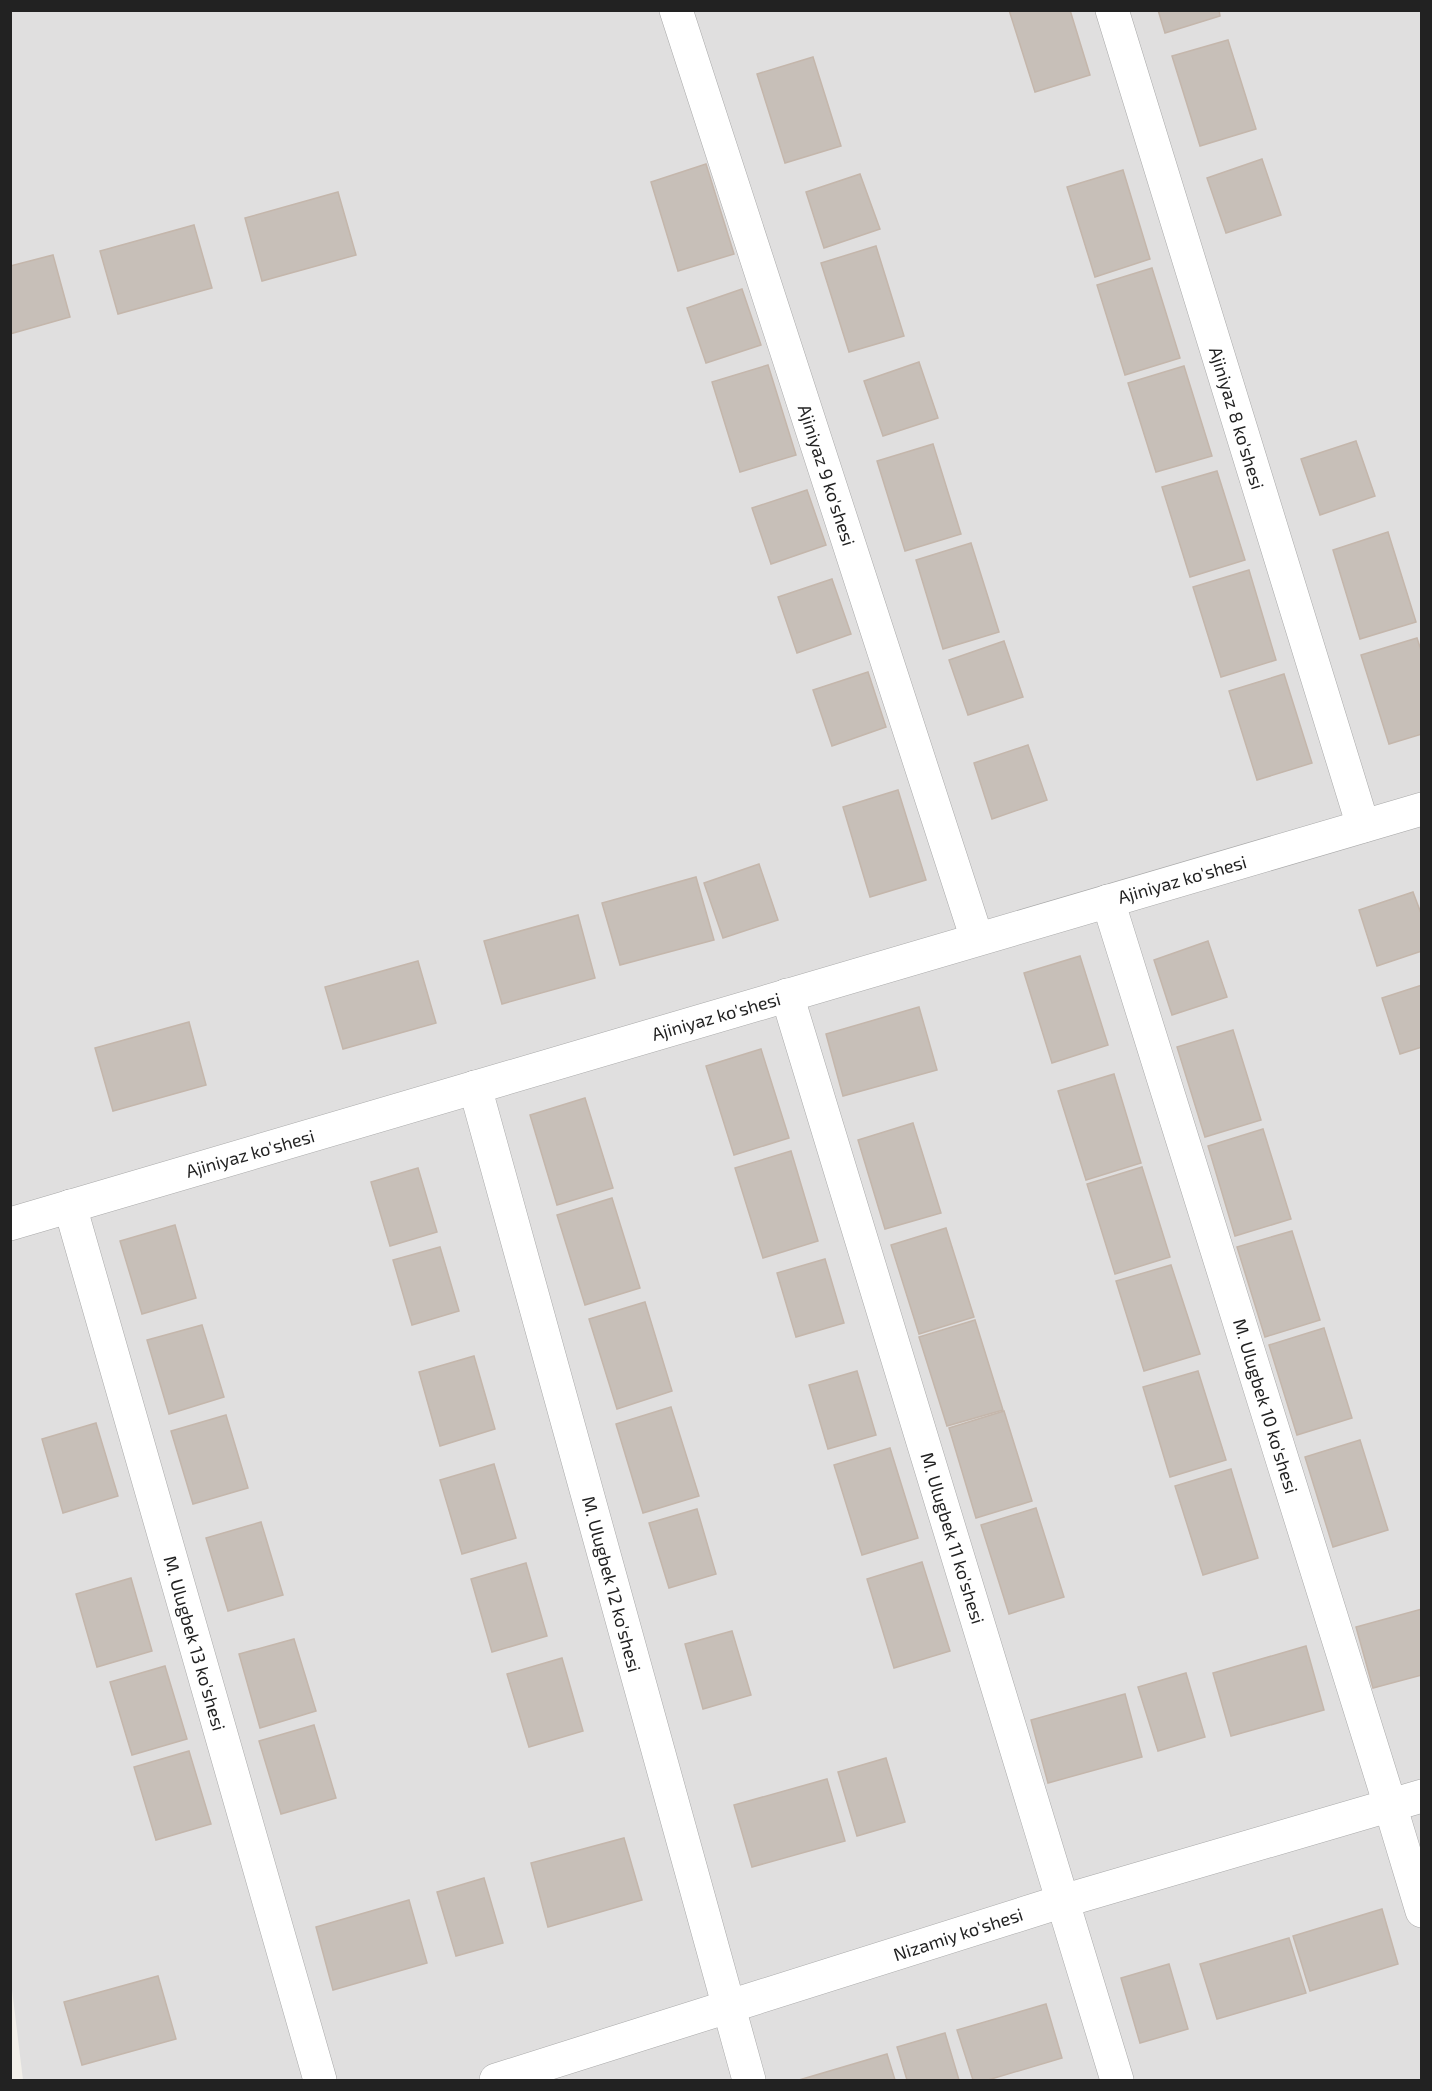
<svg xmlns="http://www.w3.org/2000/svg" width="1432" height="2091" viewBox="0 0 1432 2091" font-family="'Exo 2',sans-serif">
<rect width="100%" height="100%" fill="#f2efe9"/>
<path fill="#e0dfdf" d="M10 11H1421V2080H23L10 1973Z"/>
<g fill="#c7bfb8" stroke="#c4b6ab" stroke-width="1.5">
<path d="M1009 10H1070L1090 75 1035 92Z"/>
<path d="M1158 10H1219L1220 16 1165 33Z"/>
<path d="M1228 40 1256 129 1200 146 1172 56Z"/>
<path d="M813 57 841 146 785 163 757 74Z"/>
<path d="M1262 159 1281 215 1226 233 1207 178Z"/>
<path d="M706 164 734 254 678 271 651 182Z"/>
<path d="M1123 170 1150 259 1095 277 1067 187Z"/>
<path d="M860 174 880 229 824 248 806 192Z"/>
<path d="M338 192 356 255 262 281 245 218Z"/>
<path d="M194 225 212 288 118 314 100 251Z"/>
<path d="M876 246 904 336 849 352 821 263Z"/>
<path d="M53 255 70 317 10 334V266Z"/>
<path d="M1152 268 1180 358 1125 375 1097 285Z"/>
<path d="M742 289 761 345 706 363 687 308Z"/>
<path d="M919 362 938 418 883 436 864 381Z"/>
<path d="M768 365 796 455 740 472 712 382Z"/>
<path d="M1184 366 1212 456 1156 472 1128 383Z"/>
<path d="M1356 441 1375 496 1320 515 1301 459Z"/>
<path d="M933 444 961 534 905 551 877 461Z"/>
<path d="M1217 471 1245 560 1190 577 1162 487Z"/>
<path d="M807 490 826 545 771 564 752 508Z"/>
<path d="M1388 532 1416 622 1360 639 1333 550Z"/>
<path d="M971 543 999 632 943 649 916 560Z"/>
<path d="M1249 570 1276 660 1221 677 1193 587Z"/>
<path d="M832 579 851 634 797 653 778 597Z"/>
<path d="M1417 638 1422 653V734L1389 744 1361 655Z"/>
<path d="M1004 641 1023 697 968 715 949 660Z"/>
<path d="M868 672 886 727 832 746 813 690Z"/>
<path d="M1284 674 1312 763 1257 780 1229 691Z"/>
<path d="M1028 745 1047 800 992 819 974 763Z"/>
<path d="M898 790 926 880 870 897 843 807Z"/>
<path d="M759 864 778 920 723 938 704 883Z"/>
<path d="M696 877 714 940 620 965 602 903Z"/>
<path d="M1413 892 1422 916V951L1377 966 1359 910Z"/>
<path d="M578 915 595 978 502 1004 484 941Z"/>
<path d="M1208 941 1227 997 1172 1015 1154 960Z"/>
<path d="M1080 956 1108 1045 1052 1063 1024 973Z"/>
<path d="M418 961 436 1023 343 1049 325 987Z"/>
<path d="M1422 985V1047L1400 1054 1382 998Z"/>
<path d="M919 1007 937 1070 843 1096 826 1034Z"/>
<path d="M189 1022 206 1085 113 1111 95 1048Z"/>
<path d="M1233 1030 1261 1120 1205 1137 1177 1047Z"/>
<path d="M761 1049 789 1138 734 1155 706 1066Z"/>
<path d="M1114 1074 1141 1163 1086 1180 1058 1091Z"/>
<path d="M585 1098 613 1188 557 1205 530 1115Z"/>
<path d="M913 1123 941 1213 885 1229 858 1140Z"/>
<path d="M1263 1129 1291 1219 1235 1236 1208 1146Z"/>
<path d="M791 1151 818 1241 763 1258 735 1168Z"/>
<path d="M1142 1167 1170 1257 1115 1274 1087 1184Z"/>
<path d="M418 1168 437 1232 390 1246 371 1182Z"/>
<path d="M612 1198 640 1288 585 1305 557 1215Z"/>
<path d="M175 1225 196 1298 142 1314 120 1241Z"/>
<path d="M946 1228 974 1317 919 1334 891 1245Z"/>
<path d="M1292 1231 1320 1320 1265 1337 1237 1247Z"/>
<path d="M440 1247 459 1311 412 1325 393 1260Z"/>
<path d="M825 1259 844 1323 796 1337 777 1273Z"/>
<path d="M1171 1265 1200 1354 1144 1371 1116 1281Z"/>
<path d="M645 1302 672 1391 617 1409 589 1319Z"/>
<path d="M975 1320 1003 1410 947 1426 919 1337Z"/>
<path d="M202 1325 224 1397 169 1414 147 1340Z"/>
<path d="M1324 1328 1352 1418 1297 1435 1269 1345Z"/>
<path d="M474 1356 495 1429 440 1446 419 1372Z"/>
<path d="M857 1371 876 1435 828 1449 809 1385Z"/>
<path d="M1198 1371 1226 1460 1170 1477 1143 1387Z"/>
<path d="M671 1407 699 1496 643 1513 616 1424Z"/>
<path d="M1004 1411 1032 1501 976 1518 949 1428Z"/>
<path d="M226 1415 248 1488 193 1504 171 1431Z"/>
<path d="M96 1423 118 1496 63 1513 42 1439Z"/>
<path d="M1360 1440 1388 1530 1333 1547 1305 1457Z"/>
<path d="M890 1448 918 1538 862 1555 834 1465Z"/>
<path d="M494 1464 516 1538 462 1554 440 1480Z"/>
<path d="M1231 1469 1258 1558 1203 1575 1175 1486Z"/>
<path d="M1036 1508 1064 1597 1009 1614 981 1525Z"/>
<path d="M697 1509 716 1574 669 1588 649 1523Z"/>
<path d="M261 1522 283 1595 228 1611 206 1538Z"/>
<path d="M922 1562 950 1651 894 1668 867 1579Z"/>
<path d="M526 1563 547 1636 492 1652 471 1579Z"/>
<path d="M131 1578 152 1651 97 1667 76 1594Z"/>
<path d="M1422 1609V1675L1373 1688 1356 1627Z"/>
<path d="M732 1631 751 1695 703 1709 685 1644Z"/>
<path d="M294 1639 316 1711 260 1728 239 1654Z"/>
<path d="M1306 1646 1324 1710 1231 1736 1213 1673Z"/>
<path d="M562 1658 583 1731 529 1747 507 1674Z"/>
<path d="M165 1666 187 1739 132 1755 110 1682Z"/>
<path d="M1186 1673 1205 1737 1158 1751 1138 1687Z"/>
<path d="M1125 1694 1142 1757 1048 1783 1031 1720Z"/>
<path d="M314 1725 336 1798 281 1814 259 1741Z"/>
<path d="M189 1751 211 1824 156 1840 134 1767Z"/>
<path d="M886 1758 905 1822 857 1836 838 1772Z"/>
<path d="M827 1779 845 1841 752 1867 734 1805Z"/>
<path d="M624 1838 642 1900 548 1927 531 1863Z"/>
<path d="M484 1878 503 1943 456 1956 437 1892Z"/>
<path d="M409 1900 427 1963 333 1990 316 1927Z"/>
<path d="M1382 1909 1398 1964 1310 1991 1293 1936Z"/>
<path d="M1289 1938 1306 1993 1217 2019 1200 1964Z"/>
<path d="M1169 1964 1188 2029 1140 2043 1121 1978Z"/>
<path d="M158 1976 176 2039 82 2065 64 2002Z"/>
<path d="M1046 2004 1062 2058 988 2080H973L957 2030Z"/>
<path d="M945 2033 959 2080H907L897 2047Z"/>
<path d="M887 2054 895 2080H799Z"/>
</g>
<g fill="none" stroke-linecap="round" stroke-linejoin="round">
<defs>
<g id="minor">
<path d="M676 10 977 939"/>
<path d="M1112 10 1363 826"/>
<path d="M1108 901 1390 1805 1422 1911"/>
<path d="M787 995 1117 2080"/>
<path d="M475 1087 749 2080"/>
<path d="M70 1206 320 2080"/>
<path d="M10 1224 1422 809"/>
<path d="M496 2080 1063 1901 1422 1796"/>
</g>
</defs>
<use href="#minor" stroke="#a9a9a9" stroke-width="34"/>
<use href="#minor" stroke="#fff" stroke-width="33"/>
</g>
<g text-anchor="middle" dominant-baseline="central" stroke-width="4.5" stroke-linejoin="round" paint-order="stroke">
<g font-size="18" fill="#222" stroke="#fff">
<text transform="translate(1237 418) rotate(73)">Ajiniyaz 8 ko'shesi</text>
<text transform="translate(827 475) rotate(72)">Ajiniyaz 9 ko'shesi</text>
<text transform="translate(1182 879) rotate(-16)">Ajiniyaz ko'shesi</text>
<text transform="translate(716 1016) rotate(-16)">Ajiniyaz ko'shesi</text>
<text transform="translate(250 1153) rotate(-16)">Ajiniyaz ko'shesi</text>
<text transform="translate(1266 1406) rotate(73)">M. Ulugbek 10 ko'shesi</text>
<text transform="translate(953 1538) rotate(73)">M. Ulugbek 11 ko'shesi</text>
<text transform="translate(612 1584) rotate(75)">M. Ulugbek 12 ko'shesi</text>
<text transform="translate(195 1643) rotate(74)">M. Ulugbek 13 ko'shesi</text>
<text transform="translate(958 1934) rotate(-18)">Nizamiy ko'shesi</text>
</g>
</g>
<rect width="1432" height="2091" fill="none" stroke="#222222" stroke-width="24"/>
</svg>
